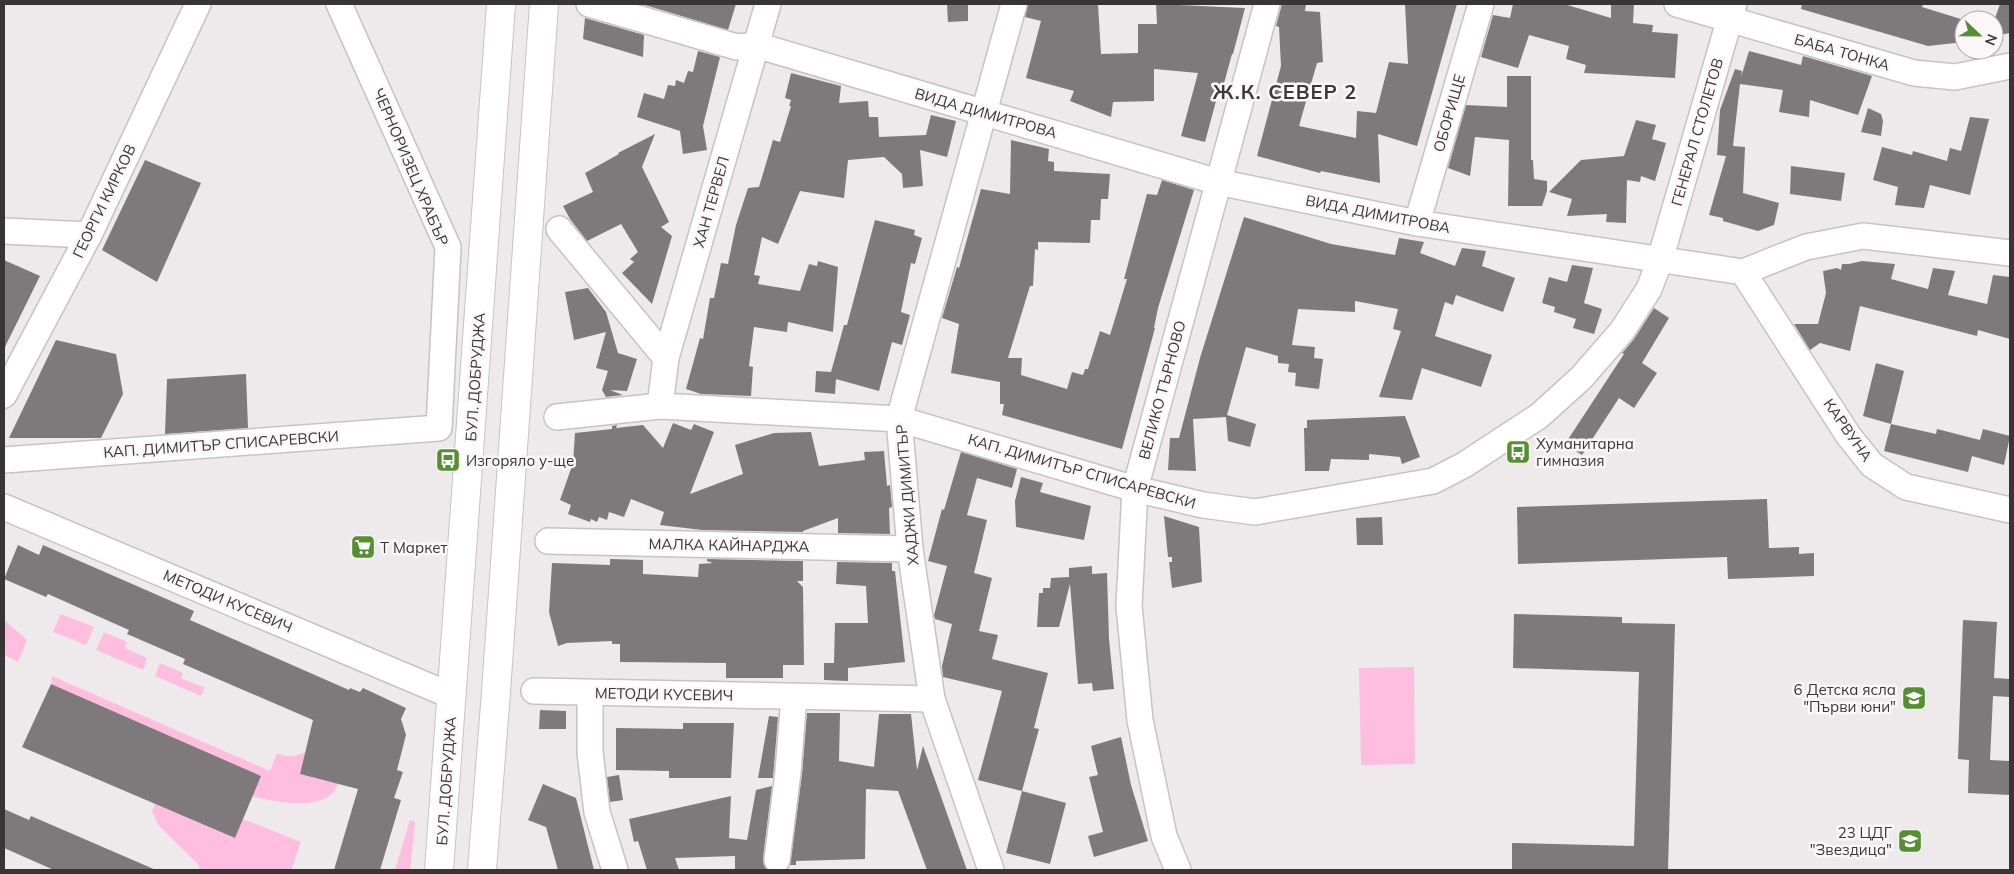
<svg xmlns="http://www.w3.org/2000/svg" width="2014" height="874" viewBox="0 0 2014 874" font-family="Mulish,sans-serif">
<rect width="100%" height="100%" fill="#eeeaec"/>
<g fill="#ffbee0">
<path d="M61 614 94 627 86 645 53 632Z"/>
<path d="M4 620 27 640 18 662 4 655Z"/>
<path d="M104 632 127 642 125 648 147 658 143 670 96 650Z"/>
<path d="M160 663 183 673 181 678 205 688 201 696 155 676Z"/>
<path d="M1414 667 1415 764 1361 765 1359 668Z"/>
<path d="M52 676 270 771 277 753C287 757 296 757 306 752L300 774 331 782 346 756C343 766 341 782 335 790 321 811 273 802 252 796L260 776 51 684Z"/>
<path d="M155 804 235 838 243 819 301 842 291 870H200L197 863 159 826 152 811Z"/>
<path d="M410 820 415 822 410 870H395Z"/>
</g>
<g fill="#7e7a7c">
<path d="M645 4H736L728 30 645 5Z"/>
<path d="M947 4H968V21L948 22Z"/>
<path d="M1028 4H1098L1101 54 1138 53V24H1157L1156 4 1245 8 1233 54H1232L1223 87 1220 86 1205 142 1181 136 1198 73 1154 69V101L1113 102 1111 117 1070 101 1074 91 1026 78 1041 21 1025 17Z"/>
<path d="M1282 4H1306L1305 11 1320 12 1323 62 1317 63 1299 126 1356 138 1357 111 1376 113 1389 62 1408 64 1405 4H1457L1417 146 1378 134 1380 183 1321 171 1320 173 1257 156 1281 66 1279 27 1276 26Z"/>
<path d="M1513 4H1564L1611 18V4H1634L1633 23 1653 25 1652 32 1678 34 1675 78 1584 73 1586 65 1566 59 1569 46 1529 35 1518 68 1481 57 1493 15 1510 18Z"/>
<path d="M1802 4H1923L1922 7 1964 20V42L1928 46 1801 9Z"/>
<path d="M2000 4H2010V33L1994 36V21Z"/>
<path d="M585 18 644 35 643 57 583 39Z"/>
<path d="M698 51 720 57 703 126 707 150 683 154 680 131 637 117 644 93 664 99 668 85 675 86 676 80 684 83 688 71 693 72Z"/>
<path d="M1749 51 1801 65 1803 56 1872 76 1858 115 1810 100 1809 117 1779 112 1783 90 1740 84 1733 146 1745 147 1743 193 1779 203 1774 225 1758 231 1723 221V218L1709 215 1726 156 1717 155 1720 110 1735 69 1742 71 1741 77Z"/>
<path d="M791 73 841 86 839 103 868 101 869 117H878L879 137 926 135 931 115 956 121 947 157 920 150 923 186 903 188 902 174 884 157 848 160 844 198 800 191 778 244 762 237 754 275 760 276 758 284 800 291 809 264 817 266 818 261 838 267 833 332 788 322 787 332 754 327 749 366 753 367 751 396 701 394 686 389 700 338 703 339 710 298H714L721 263 728 264 736 225 748 188 759 187 773 140 780 142 791 106H789L791 100 785 98Z"/>
<path d="M1507 76H1531V160H1533L1534 179 1547 181V191L1542 206H1508L1509 140 1475 137 1470 176 1448 168 1466 105 1507 107Z"/>
<path d="M1868 108 1881 114 1883 121 1881 136 1861 132Z"/>
<path d="M1970 117 1989 119 1970 195 1930 185 1924 208 1895 205 1898 187 1873 180 1882 147 1912 155 1913 151 1947 161 1950 148 1961 151Z"/>
<path d="M1636 120 1656 125 1652 139 1666 143 1655 181 1641 176 1640 182 1627 180 1626 223 1606 222 1607 214 1567 216 1572 199 1549 192 1581 160 1624 156Z"/>
<path d="M655 134 642 167 669 222 661 227 672 236 652 304 622 273 634 262 630 259 638 252 621 224 587 241 570 219 563 206 593 192 585 173 619 154 618 153Z"/>
<path d="M1011 140 1049 149 1048 161 1054 162V171L1110 174 1108 199H1101L1100 220H1091L1090 243 1038 242V250L1035 249 1033 286H1030L1008 358H1022L1021 375 1067 389 1072 372 1083 375 1085 369H1088L1100 331 1110 335 1127 279H1124L1147 194 1157 195 1162 180 1194 190 1158 308 1154 328H1155L1122 449 1002 415 1004 404H1000V382L951 373 959 324 942 318 957 267 959 268 981 189 1010 194Z"/>
<path d="M145 160 201 183 157 282 102 250Z"/>
<path d="M1791 166 1845 173 1841 201 1790 194Z"/>
<path d="M1244 217 1331 244 1395 255 1399 238 1424 242 1420 253 1455 266 1462 248 1486 251 1482 266 1515 278 1503 312 1456 295 1453 305 1445 302 1435 336 1492 355 1481 387 1422 368 1412 400 1379 397 1401 331 1393 329 1398 309 1355 301V312L1298 309 1292 345 1315 347 1314 358 1323 359 1319 389 1295 386 1296 373 1288 372 1289 364 1278 363V356L1246 347 1227 415 1256 424 1250 447 1228 441 1226 417 1193 419 1196 471 1168 470 1170 438H1179L1200 358Z"/>
<path d="M875 220 915 230 914 235 922 238 915 264 911 263 901 312 910 315 902 345 892 342 879 391 836 379 835 394 815 392 816 371 831 372 844 325H847Z"/>
<path d="M4 260 40 276 4 349Z"/>
<path d="M1862 261 1895 264 1891 279 1928 289 1933 268 1955 271 1948 295 1987 304 1993 275 2010 277V339L1978 330 1977 336 1860 306 1850 351 1820 343 1810 350 1794 324H1818L1826 293 1823 271 1837 268 1841 270 1842 264H1849Z"/>
<path d="M1572 265 1593 268 1584 303 1602 309 1594 334 1573 328 1576 319 1554 312 1555 307 1542 303 1549 277 1567 282Z"/>
<path d="M588 288 606 312 618 353 637 359 627 391 610 390 623 395 606 397 602 390 608 371 596 368 606 332 574 340 565 292Z"/>
<path d="M1654 308 1669 318 1642 363 1657 373 1634 408 1619 398 1582 455 1565 444 1624 354 1622 353 1624 351 1634 339Z"/>
<path d="M56 340 116 354 123 394 101 438H9Z"/>
<path d="M1876 363 1904 371 1891 424 1863 416Z"/>
<path d="M246 374 248 428 165 434 167 379Z"/>
<path d="M1405 416 1420 457 1402 464 1400 457 1369 454V460L1331 459 1329 471H1305L1304 428H1307V420Z"/>
<path d="M673 423 691 430 694 424 714 432 690 494 743 474 735 445 774 433 811 432 819 466 865 460 864 452 884 451 887 486 890 485 892 507 889 508 890 534 838 533V518L803 531V532L702 530 660 525 664 512 631 499 624 517 609 512 607 520 599 517 597 522 591 519 590 522 568 514 571 505 560 500 573 463 575 433 612 429V426L617 425 616 428 643 425 663 448Z"/>
<path d="M1891 424 1936 434 1937 429 1980 440 1983 429 2010 436 2004 465 1972 456 1968 472 1884 451Z"/>
<path d="M961 452 1017 469 1012 488 977 478 967 515 987 520 974 573 992 578 979 631 998 635 992 659 1048 673 1034 728 1039 729 1022 791 978 780 1002 691 943 677 942 666 952 624 935 619 934 615 947 566 928 561 942 509 944 510Z"/>
<path d="M1021 477 1043 483 1040 492 1091 506 1084 540 1016 527 1015 501Z"/>
<path d="M1767 499 1769 548 1799 547V554L1814 553V576L1728 579 1727 557 1518 564 1517 507Z"/>
<path d="M1164 516 1199 527 1202 582 1172 588 1169 562H1172V557H1168Z"/>
<path d="M1382 517 1383 545H1357L1356 518Z"/>
<path d="M18 545 39 555 43 545 194 611 190 620 349 690 350 688 360 692 363 688 406 708 401 719 406 735 397 770 403 772 394 798 401 800 380 870H334L358 789 300 774 313 720 183 664 185 659 127 634 129 630 48 594 46 597 4 579Z"/>
<path d="M610 559 643 560V574L698 577 699 564 713 563 707 561V559L803 561V581H797L803 587 804 665H783V678H726V663L620 662V644H612V641L567 643 558 646 549 612 552 563 610 565Z"/>
<path d="M837 562 892 563V571H895L905 662 848 668V681L824 680V663H834L835 623H868L866 586 836 584Z"/>
<path d="M1092 566V574L1107 573 1109 639 1114 689 1093 691 1092 683 1078 684 1070 584 1059 627H1037L1039 593H1043V588H1050L1051 578 1069 577V568Z"/>
<path d="M1514 614 1622 617V623L1675 624 1668 870H1512V843L1634 846 1639 672 1513 668Z"/>
<path d="M1963 620 1997 622 1994 678 2010 679V697L1993 696 1990 760 2010 761V795L1968 793 1969 760 1958 759Z"/>
<path d="M51 684 261 776 235 838 22 747Z"/>
<path d="M540 710 566 711V729H539Z"/>
<path d="M807 713H840L839 761 874 767 879 714H911L917 770 923 746 967 870H927L898 791 866 789 865 859 796 861V865H790L802 774Z"/>
<path d="M769 716 778 717 773 778H758Z"/>
<path d="M683 723H734L731 778H669V771L616 770V728L683 729Z"/>
<path d="M1121 737 1131 785 1148 841 1094 857 1088 836 1103 832 1089 777 1098 775 1091 746Z"/>
<path d="M619 775 623 800 610 802 607 777Z"/>
<path d="M543 784 576 798 594 870H558L546 827 528 820Z"/>
<path d="M772 786 763 858 764 865 767 870H735V856L675 858 679 870H647L638 841 634 842 629 819 731 796 729 838 747 840 756 790Z"/>
<path d="M1022 791 1066 803 1050 864 1006 853Z"/>
<path d="M4 809 29 820 31 816 156 870H54L4 848Z"/>
</g>
<g fill="none" stroke-linecap="round" stroke-linejoin="round">
<defs>
<g id="street">
<path d="M589 4 737 47 756 45 1218 182 1417 223 1743 272 1806 247 1863 236 2010 253"/>
<path d="M1677 4 1914 73 1955 77 2010 66"/>
<path d="M1417 223 1481 4"/>
<path d="M559 229 666 358"/>
<path d="M4 231 89 235"/>
<path d="M1743 272 1848 435 1872 465 1906 487 2010 510"/>
<path d="M4 395 89 235 198 4"/>
<path d="M660 406 666 358 768 4"/>
<path d="M557 417 660 406 899 419 1135 489 1203 505 1255 512 1433 481 1464 465 1539 416 1581 378 1622 331 1649 289 1660 260 1734 4"/>
<path d="M4 460 439 428 448 247 339 4"/>
<path d="M4 507 452 696"/>
<path d="M548 541 910 549"/>
<path d="M534 691 932 699"/>
<path d="M590 693V752L597 812 615 870"/>
<path d="M777 860 788 772 794 697"/>
<path d="M991 870 932 699 910 549 899 419 1014 4"/>
<path d="M1178 870 1164 836 1140 720 1129 606 1135 489 1267 4"/>
</g>
<g id="secondary">
<path d="M439 870 501 4"/>
<path d="M482 870 496 692 544 4"/>
</g>
</defs>
<use href="#street" stroke="#c6c3c4" stroke-width="28"/>
<use href="#secondary" stroke="#c6c3c4" stroke-width="30"/>
<use href="#street" stroke="#fff" stroke-width="25"/>
<use href="#secondary" stroke="#fff" stroke-width="28"/>
</g>
<defs>
<symbol id="bus-square" viewBox="-11 -11 22 22"><rect x="-9" y="-9" width="18" height="18" rx="4" fill="#549030" stroke="#fbf7f9"/><path d="M-5-6H5V4H4V6H2V4H-2V6H-4V4H-5ZM-3.5-4V0h7V-4ZM-3.5 1.2v1.5H-2V1.2ZM2 1.2v1.5H3.5V1.2Z" fill="#fff"/></symbol>
<symbol id="supermarket-square" viewBox="-11 -11 22 22"><rect x="-9" y="-9" width="18" height="18" rx="4" fill="#549030" stroke="#fbf7f9"/><path d="M-6-5.5h2.5l.6 2H6L4.5 2H-2.5L-4.4-4H-6ZM-1.5 3.2a1.3 1.3 0 1 0 .1 0ZM3 3.2a1.3 1.3 0 1 0 .1 0Z" fill="#fff"/></symbol>
<symbol id="school-square" viewBox="-11 -11 22 22"><rect x="-9" y="-9" width="18" height="18" rx="4" fill="#549030" stroke="#fbf7f9"/><path d="M0-5L7-2L0 1L-7-2ZM-4 1L0 2.5L4 1V4Q0 6-4 4Z" fill="#fff"/></symbol>
</defs>
<g fill-rule="evenodd">
<use href="#bus-square" x="1504" y="438" width="28" height="28"/>
<use href="#bus-square" x="434" y="446" width="28" height="28"/>
<use href="#supermarket-square" x="349" y="533" width="28" height="28"/>
<use href="#school-square" x="1900" y="684" width="28" height="28"/>
<use href="#school-square" x="1896" y="827" width="28" height="28"/>
</g>
<g text-anchor="middle" dominant-baseline="central" stroke-width="5" stroke-linejoin="round" paint-order="stroke">
<g font-size="15" fill="#373536" stroke="#fbf7f9">
<text transform="translate(1842 52) rotate(16)">БАБА ТОНКА</text>
<text transform="translate(986 113) rotate(16)">ВИДА ДИМИТРОВА</text>
<text transform="translate(1449 113) rotate(-74)">ОБОРИЩЕ</text>
<text transform="translate(1697 132) rotate(-74)">ГЕНЕРАЛ СТОЛЕТОВ</text>
<text transform="translate(411 167) rotate(67)">ЧЕРНОРИЗЕЦ ХРАБЪР</text>
<text transform="translate(104 201) rotate(-64)">ГЕОРГИ КИРКОВ</text>
<text transform="translate(711 202) rotate(-74)">ХАН ТЕРВЕЛ</text>
<text transform="translate(1378 214) rotate(11)">ВИДА ДИМИТРОВА</text>
<text transform="translate(475 377) rotate(-86)">БУЛ. ДОБРУДЖА</text>
<text transform="translate(1162 390) rotate(-75)">ВЕЛИКО ТЪРНОВО</text>
<text transform="translate(1848 430) rotate(55)">КАРВУНА</text>
<text transform="translate(221 444) rotate(-4)">КАП. ДИМИТЪР СПИСАРЕВСКИ</text>
<text transform="translate(1082 471) rotate(16)">КАП. ДИМИТЪР СПИСАРЕВСКИ</text>
<text transform="translate(907 495) rotate(-95)">ХАДЖИ ДИМИТЪР</text>
<text transform="translate(729 545) rotate(1)">МАЛКА КАЙНАРДЖА</text>
<text transform="translate(228 601) rotate(23)">МЕТОДИ КУСЕВИЧ</text>
<text transform="translate(664 694) rotate(1)">МЕТОДИ КУСЕВИЧ</text>
<text transform="translate(446 781) rotate(-86)">БУЛ. ДОБРУДЖА</text>
</g>
<g font-size="15" fill="#373536" stroke="#fbf7f9" text-anchor="start">
<text x="1536" y="443">Хуманитарна<tspan x="1536" dy="17">гимназия</tspan></text>
<text x="466" y="460">Изгоряло у-ще</text>
<text x="380" y="547">Т Маркет</text>
<text x="1896" y="689" text-anchor="end">6 Детска ясла<tspan x="1896" dy="17">"Първи юни"</tspan></text>
<text x="1892" y="832" text-anchor="end">23 ЦДГ<tspan x="1892" dy="17">"Звездица"</tspan></text>
</g>
<g font-size="20" font-weight="bold" letter-spacing="1" fill="#3b383a" stroke="#fbf7f9">
<text x="1285" y="91">Ж.К. СЕВЕР 2</text>
</g>
</g>
<rect width="2014" height="874" fill="none" stroke="#373536" stroke-width="10"/>
<g transform="translate(1979 35) rotate(112)"><circle r="24" fill="#fbf7f9" stroke="#ada9ab"/>
<path d="M0-4L9 19L0 12L-9 19Z" fill="#549030"/>
<text y="-8" font-size="14" font-weight="bold" text-anchor="middle" fill="#373536">N</text>
</g>
</svg>
